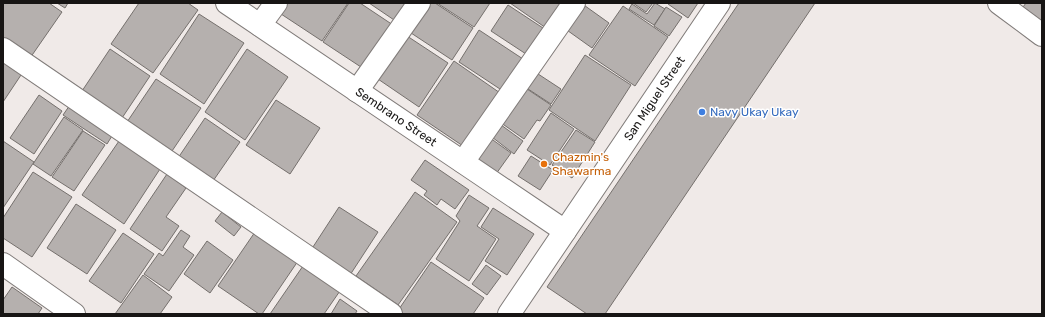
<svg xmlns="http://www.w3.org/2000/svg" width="1045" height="317" viewBox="0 0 1045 317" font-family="Rubik,sans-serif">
<rect width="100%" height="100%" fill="#f0eae8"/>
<g fill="#b5b0ae" stroke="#75706d">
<path d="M3 3H49L62 12 28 61 3 43Z"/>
<path d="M57 3H68L65 8Z"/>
<path d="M139 3H188L198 10 153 73 111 44Z"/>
<path d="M284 3H348L322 41 278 12Z"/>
<path d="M349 3H360L396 27 367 71 323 42Z"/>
<path d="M369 3H414L400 24Z"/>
<path d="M426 3H435L473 28 452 60 408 31Z"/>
<path d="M437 3H490L474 27Z"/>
<path d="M510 3H563L546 28Z"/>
<path d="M581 3 609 23 592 48 564 28Z"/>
<path d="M633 3H653L646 12Z"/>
<path d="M655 3 665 9 654 25 629 9 632 4 647 14Z"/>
<path d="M669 3H698L688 18 668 4Z"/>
<path d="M739 3H815L605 314H587L547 287Z"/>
<path d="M1026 3H1042V21L1023 7Z"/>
<path d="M508 5 543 28 526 54 491 31Z"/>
<path d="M623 6 668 37 635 86 589 55Z"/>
<path d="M666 7 682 17 669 36 654 26Z"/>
<path d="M199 14 244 43 204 104 160 74Z"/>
<path d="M479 30 523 59 503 91 459 62Z"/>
<path d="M404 34 448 63 419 107 375 77Z"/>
<path d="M110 49 150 76 120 121 80 94Z"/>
<path d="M247 49 288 77 245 140 205 112Z"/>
<path d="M585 55 631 85 595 141 549 110Z"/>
<path d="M3 58 23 72 3 102Z"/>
<path d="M454 61 503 95 466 148 417 115Z"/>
<path d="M532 70 561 89 551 104 522 85Z"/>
<path d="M156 79 201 108 170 154 125 125Z"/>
<path d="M521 85 551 105 540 121 537 120 524 139 497 120Z"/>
<path d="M39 95 62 111 34 154 10 138Z"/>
<path d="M276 100 320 128 290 174 246 145Z"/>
<path d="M72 102 115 131 107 144 63 115Z"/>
<path d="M551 113 574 129 550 165 527 150Z"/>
<path d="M64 117 83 130 51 176 33 164Z"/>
<path d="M205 118 240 142 213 181 178 158Z"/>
<path d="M497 122 523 141 514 154 488 134Z"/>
<path d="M576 130 595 142 572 178 552 165Z"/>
<path d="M83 131 105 145 74 191 52 177Z"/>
<path d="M486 135 511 153 496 174 471 156Z"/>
<path d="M3 141 34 162 3 208Z"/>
<path d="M119 141 160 169 124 224 82 195Z"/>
<path d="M531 156 553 170 540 190 518 176Z"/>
<path d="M425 160 469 190 455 209 441 199 437 205 424 195 427 191 411 180Z"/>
<path d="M33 172 72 197 32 257 3 238V218Z"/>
<path d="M167 174 186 188 166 217 179 226 162 251 130 229Z"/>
<path d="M415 192 457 222 398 305 356 276Z"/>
<path d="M469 195 489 208 477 226 496 239 469 281 436 259 460 221 456 216Z"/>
<path d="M76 204 116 230 87 274 47 248Z"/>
<path d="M339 207 378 232 350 275 311 250Z"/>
<path d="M493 208 534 234 507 275 485 261 499 239 481 227Z"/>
<path d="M222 212 241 227 234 236 215 221Z"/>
<path d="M181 230 190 236 183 247 194 255 169 291 144 274 159 253 163 256Z"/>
<path d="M255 232 298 261 262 314H259L218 286Z"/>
<path d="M123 233 154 254 121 303 89 281Z"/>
<path d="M207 241 233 260 210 293 184 274Z"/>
<path d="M431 262 484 298 473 314H400L397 312Z"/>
<path d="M305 263 342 288 324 314H270Z"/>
<path d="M486 265 501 276 487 295 472 284Z"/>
<path d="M143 275 172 297 160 314H115Z"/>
<path d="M12 287 42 308 38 314H3V300Z"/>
<path d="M340 299 357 311 355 314H331Z"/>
</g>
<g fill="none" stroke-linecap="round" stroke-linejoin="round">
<defs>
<g id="minor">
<path id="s1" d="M227 3 565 231"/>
<path d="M999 3 1042 35"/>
<path d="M260 25 276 3"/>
<path d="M3 49 391 314"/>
<path d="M357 91 419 3"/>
<path d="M463 162 574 3"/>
<path d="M3 264 74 314"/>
<path id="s2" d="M509 314 719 3"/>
</g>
</defs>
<use href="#minor" stroke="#817c7a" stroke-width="24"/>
<use href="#minor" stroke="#fff" stroke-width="22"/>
</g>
<circle fill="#3f7fe0" stroke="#fff" stroke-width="1.5" cx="702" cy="112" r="4"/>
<circle fill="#e8710a" stroke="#fff" stroke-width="1.5" cx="544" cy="164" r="4"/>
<g text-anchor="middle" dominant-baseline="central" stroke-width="3" stroke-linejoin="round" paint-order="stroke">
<g font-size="12" fill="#171514" stroke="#fff">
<text stroke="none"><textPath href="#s2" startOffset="260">San Miguel Street</textPath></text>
<text stroke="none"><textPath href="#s1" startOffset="204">Sembrano Street</textPath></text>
</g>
<g font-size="12" fill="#366cbe" stroke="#fff" text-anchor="start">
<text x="710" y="112">Navy Ukay Ukay</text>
</g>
<g font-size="12" fill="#c56008" stroke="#fff" text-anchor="start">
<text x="552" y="157">Chazmin's<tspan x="552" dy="14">Shawarma</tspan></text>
</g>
</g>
<rect width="1045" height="317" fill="none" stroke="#171514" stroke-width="8"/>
</svg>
